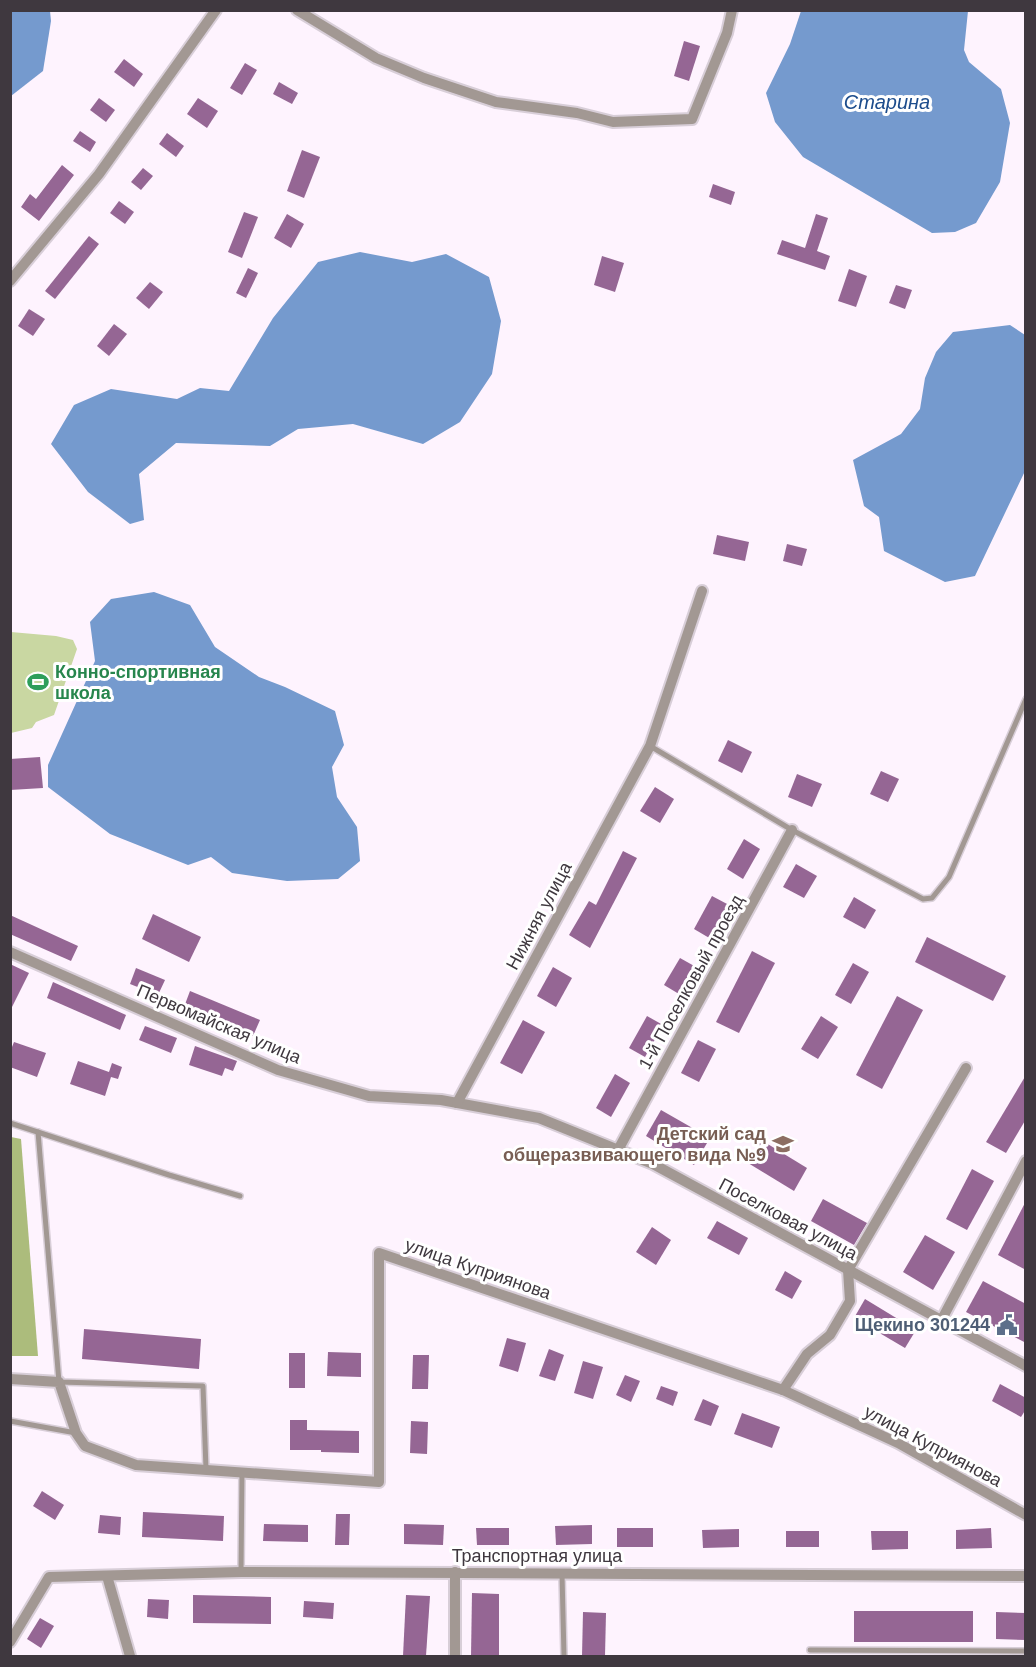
<svg xmlns="http://www.w3.org/2000/svg" width="1036" height="1667" viewBox="0 0 1036 1667" font-family="Arial,sans-serif">
<rect width="100%" height="100%" fill="#fef3fe"/>
<path fill="#c9d7a2" d="M11 632 56 636 73 640 77 649 54 715 36 722 32 728 11 733Z"/>
<path fill="#acbc7c" d="M11 1137 21 1139 38 1356H11Z"/>
<g fill="#759ace">
<path d="M11 10 50 11 51 21 43 71 11 96Z"/>
<path d="M801 11H968L964 50 969 62 1001 89 1010 123 1000 182 976 223 955 232 932 233 803 157 775 122 766 93 790 44Z"/>
<path d="M360 252 412 262 446 254 489 277 501 321 492 374 460 422 423 444 353 424 298 429 270 446 176 443 139 474 144 520 130 524 88 492 51 444 74 405 111 389 177 399 200 388 229 391 273 318 318 262Z"/>
<path d="M1010 325 1025 335V471L975 576 945 582 884 551 879 517 864 506 853 460 901 434 920 409 925 378 936 352 953 332Z"/>
<path d="M154 592 190 605 215 647 259 677 285 687 335 711 344 745 332 767 337 797 357 827 360 861 338 879 287 881 232 873 211 857 188 865 110 834 48 787V765L95 661 90 622 111 599Z"/>
</g>
<g fill="#956694">
<path d="M684 41 700 46 689 81 674 76Z"/>
<path d="M124 59 143 74 134 87 114 72Z"/>
<path d="M245 63 257 70 242 95 230 88Z"/>
<path d="M279 82 298 93 292 104 273 94Z"/>
<path d="M99 98 115 110 106 122 90 110Z"/>
<path d="M198 98 218 111 207 128 187 114Z"/>
<path d="M80 131 96 142 90 152 73 141Z"/>
<path d="M167 133 184 146 176 157 159 144Z"/>
<path d="M302 150 320 157 304 198 287 191Z"/>
<path d="M62 165 74 175 39 221 21 207 30 194 36 199Z"/>
<path d="M143 168 153 176 141 190 131 182Z"/>
<path d="M713 184 735 192 731 205 709 197Z"/>
<path d="M119 201 134 212 125 224 110 213Z"/>
<path d="M244 212 258 217 242 258 228 252Z"/>
<path d="M287 214 304 224 291 248 274 238Z"/>
<path d="M816 214 828 218 817 251 830 256 825 270 777 254 782 240 805 248Z"/>
<path d="M89 236 99 244 55 299 45 291Z"/>
<path d="M602 256 624 263 615 292 594 285Z"/>
<path d="M248 268 258 273 246 298 236 293Z"/>
<path d="M849 269 867 276 856 307 838 301Z"/>
<path d="M150 282 163 292 149 309 136 298Z"/>
<path d="M896 285 912 290 905 309 889 303Z"/>
<path d="M29 309 45 319 33 336 18 326Z"/>
<path d="M114 324 127 334 109 356 97 346Z"/>
<path d="M717 535 749 542 745 561 713 554Z"/>
<path d="M787 544 807 549 802 566 783 561Z"/>
<path d="M728 740 752 752 742 773 718 761Z"/>
<path d="M40 757 43 788 10 790V759Z"/>
<path d="M881 771 899 779 888 802 870 794Z"/>
<path d="M797 774 822 784 812 807 788 797Z"/>
<path d="M655 787 674 799 660 823 640 811Z"/>
<path d="M744 839 760 849 743 879 727 869Z"/>
<path d="M623 851 637 858 590 948 569 935 589 901 596 905Z"/>
<path d="M796 864 817 876 804 898 783 887Z"/>
<path d="M712 896 729 905 711 939 694 929Z"/>
<path d="M854 897 876 910 865 929 843 917Z"/>
<path d="M153 914 201 937 189 962 142 939Z"/>
<path d="M10 915 78 946 71 961 10 934Z"/>
<path d="M927 937 1006 976 993 1001 915 962Z"/>
<path d="M752 951 775 963 739 1033 716 1022Z"/>
<path d="M680 958 696 967 679 994 664 985Z"/>
<path d="M853 963 869 972 851 1004 835 995Z"/>
<path d="M10 964 29 973 10 1011Z"/>
<path d="M553 967 572 978 556 1007 537 996Z"/>
<path d="M136 968 165 980 158 995 130 984Z"/>
<path d="M53 982 126 1015 120 1030 47 998Z"/>
<path d="M190 991 260 1020 253 1036 184 1007Z"/>
<path d="M897 996 923 1010 882 1089 856 1075Z"/>
<path d="M647 1016 663 1025 645 1057 629 1048Z"/>
<path d="M821 1016 838 1027 818 1059 801 1049Z"/>
<path d="M523 1020 545 1032 522 1074 500 1063Z"/>
<path d="M145 1026 177 1038 171 1053 139 1040Z"/>
<path d="M698 1040 716 1049 699 1082 681 1073Z"/>
<path d="M14 1042 46 1053 37 1077 10 1067V1052Z"/>
<path d="M195 1046 237 1061 233 1071 225 1068 222 1076 189 1065Z"/>
<path d="M78 1061 109 1072 112 1063 122 1067 118 1079 111 1077 105 1096 70 1084Z"/>
<path d="M615 1074 630 1083 611 1117 596 1108Z"/>
<path d="M1026 1075V1119L1006 1153 986 1142Z"/>
<path d="M661 1110 710 1138 694 1165 646 1136Z"/>
<path d="M761 1140 807 1168 794 1191 748 1163Z"/>
<path d="M972 1169 994 1181 967 1230 946 1219Z"/>
<path d="M823 1199 867 1223 854 1245 811 1221Z"/>
<path d="M1026 1201V1270L998 1255Z"/>
<path d="M717 1221 748 1238 739 1255 707 1238Z"/>
<path d="M652 1227 671 1240 656 1265 636 1252Z"/>
<path d="M925 1235 955 1252 933 1290 903 1272Z"/>
<path d="M785 1271 802 1281 792 1299 775 1290Z"/>
<path d="M983 1281 1026 1304V1343L966 1312Z"/>
<path d="M865 1299 916 1330 905 1348 854 1318Z"/>
<path d="M84 1329 201 1339 199 1369 82 1359Z"/>
<path d="M507 1338 526 1343 518 1372 499 1366Z"/>
<path d="M549 1349 564 1355 555 1381 539 1376Z"/>
<path d="M328 1352 361 1353V1377L327 1376Z"/>
<rect x="289" y="1353" width="16" height="35"/>
<path d="M413 1355H429L428 1389H412Z"/>
<path d="M583 1361 603 1367 593 1399 574 1393Z"/>
<path d="M625 1375 640 1381 631 1402 616 1395Z"/>
<path d="M1000 1384 1026 1398V1409L1021 1417 992 1401Z"/>
<path d="M661 1386 678 1392 673 1406 656 1399Z"/>
<path d="M703 1399 719 1406 711 1426 694 1420Z"/>
<path d="M742 1413 780 1427 772 1448 734 1434Z"/>
<path d="M290 1420H307V1430L359 1431V1453L321 1452V1450H290Z"/>
<path d="M411 1421 428 1422 427 1454 410 1453Z"/>
<path d="M42 1491 64 1505 55 1520 33 1506Z"/>
<path d="M143 1512 224 1516 223 1541 142 1537Z"/>
<path d="M336 1514H350L349 1545H335Z"/>
<path d="M100 1515 121 1517 120 1535 98 1533Z"/>
<path d="M264 1524 308 1525V1542L263 1541Z"/>
<path d="M404 1524 444 1525 443 1545 404 1544Z"/>
<path d="M592 1525V1544L556 1545 555 1526Z"/>
<path d="M476 1528H509V1545H477Z"/>
<rect x="617" y="1528" width="36" height="19"/>
<path d="M991 1528 992 1548 956 1549V1530Z"/>
<path d="M739 1529V1547L703 1548 702 1530Z"/>
<rect x="786" y="1531" width="33" height="16"/>
<path d="M871 1531H908V1549L872 1550Z"/>
<path d="M472 1593 499 1594V1656H471Z"/>
<path d="M193 1595 271 1597V1624L193 1623Z"/>
<path d="M406 1595 430 1596 426 1656H403Z"/>
<path d="M148 1599 169 1600 168 1619 147 1617Z"/>
<path d="M304 1601 334 1603 333 1619 303 1617Z"/>
<rect x="854" y="1611" width="119" height="31"/>
<path d="M583 1612 606 1613 605 1656H582Z"/>
<path d="M996 1612 1026 1613V1640L996 1639Z"/>
<path d="M40 1618 54 1626 41 1648 27 1639Z"/>
</g>
<g fill="none" stroke-linecap="round" stroke-linejoin="round">
<defs>
<g id="service">
<path d="M650 746 792 830 923 899 932 898 949 877 1026 699"/>
<path d="M10 1123 169 1175 240 1196"/>
<path d="M38 1132 59 1382 203 1386 206 1469"/>
<path d="M10 1421 76 1433"/>
<path d="M241 1572 242 1472"/>
<path d="M562 1574 564 1656"/>
<path d="M810 1650 1026 1651"/>
</g>
<g id="minor">
<path d="M297 10 376 58 424 78 496 102 577 113 613 122 692 119 727 33 732 10"/>
<path d="M10 281 99 174 216 10"/>
<path d="M10 952 278 1070 369 1096 441 1100 539 1118 653 1164 1026 1366"/>
<path d="M457 1103 650 746 702 591"/>
<path d="M618 1150 792 830"/>
<path d="M941 1321 1026 1161"/>
<path d="M10 1379 59 1382 76 1433 85 1446 136 1465 379 1482V1253L783 1390 898 1443 1026 1515"/>
<path d="M783 1390 807 1354 830 1335 850 1301 848 1270 966 1068"/>
<path d="M107 1576 130 1656"/>
<path d="M10 1642 49 1577 241 1572 1026 1576"/>
<path d="M455 1656V1572"/>
</g>
</defs>
<use href="#service" stroke="#d8ced8" stroke-width="8"/>
<use href="#minor" stroke="#d8ced8" stroke-width="14"/>
<use href="#service" stroke="#a29893" stroke-width="5"/>
<use href="#minor" stroke="#a29893" stroke-width="10"/>
</g>
<defs>
<symbol id="stadium-bare" viewBox="-9 -9 18 18"><path d="M0-5a6.5 5 0 1 0 0 10a6.5 5 0 1 0 0-10ZM-3.5-1.8h7v3.6h-7Z" fill="#2e9e5b" stroke="#fff" stroke-width="2.5" paint-order="stroke"/></symbol>
<symbol id="school-bare" viewBox="-9 -9 18 18"><path d="M0-5L7-2L0 1L-7-2ZM-4 1L0 2.5L4 1V4Q0 6-4 4Z" fill="#8d6e63" stroke="#fff" stroke-width="2.5" paint-order="stroke"/></symbol>
<symbol id="civic-bare" viewBox="-9 -9 18 18"><path d="M-.6-6.5H3V-4.5H.6V-3L4-1V1h2V6H-6V1h2V-1L-.6-3ZM-1.2 2.5V6h2.4V2.5Z" fill="#5c6f8a" stroke="#fff" stroke-width="2.5" paint-order="stroke"/></symbol>
</defs>
<g fill-rule="evenodd">
<use href="#stadium-bare" x="23" y="667" width="30" height="30"/>
<use href="#school-bare" x="768" y="1129" width="30" height="30"/>
<use href="#civic-bare" x="992" y="1310" width="30" height="30"/>
</g>
<g text-anchor="middle" dominant-baseline="central" stroke-width="6" stroke-linejoin="round" paint-order="stroke">
<g font-size="18" font-weight="bold" fill="#27864d" stroke="#fff" text-anchor="start">
<text x="55" y="672">Конно-спортивная<tspan x="55" dy="21">школа</tspan></text>
</g>
<g font-size="18" fill="#3f383f" stroke="#fff">
<text transform="translate(539 916) rotate(-62)">Нижняя улица</text>
<text transform="translate(691 982) rotate(-61)">1-й Поселковый проезд</text>
<text transform="translate(219 1024) rotate(23)">Первомайская улица</text>
<text transform="translate(788 1219) rotate(28)">Поселковая улица</text>
<text transform="translate(478 1269) rotate(19)">улица Куприянова</text>
<text transform="translate(933 1446) rotate(28)">улица Куприянова</text>
<text x="537" y="1556">Транспортная улица</text>
</g>
<g font-size="18" font-weight="bold" fill="#785e54" stroke="#fff" text-anchor="end">
<text x="766" y="1134">Детский сад<tspan x="766" dy="21">общеразвивающего вида №9</tspan></text>
</g>
<g font-size="18" font-weight="bold" fill="#4e5e75" stroke="#fff" text-anchor="end">
<text x="990" y="1325">Щекино 301244</text>
</g>
<g font-size="20" font-style="italic" fill="#1c4c8c" stroke="#fff">
<text x="887" y="102">Cтарина</text>
</g>
</g>
<rect width="1036" height="1667" fill="none" stroke="#3f383f" stroke-width="24"/>
</svg>
